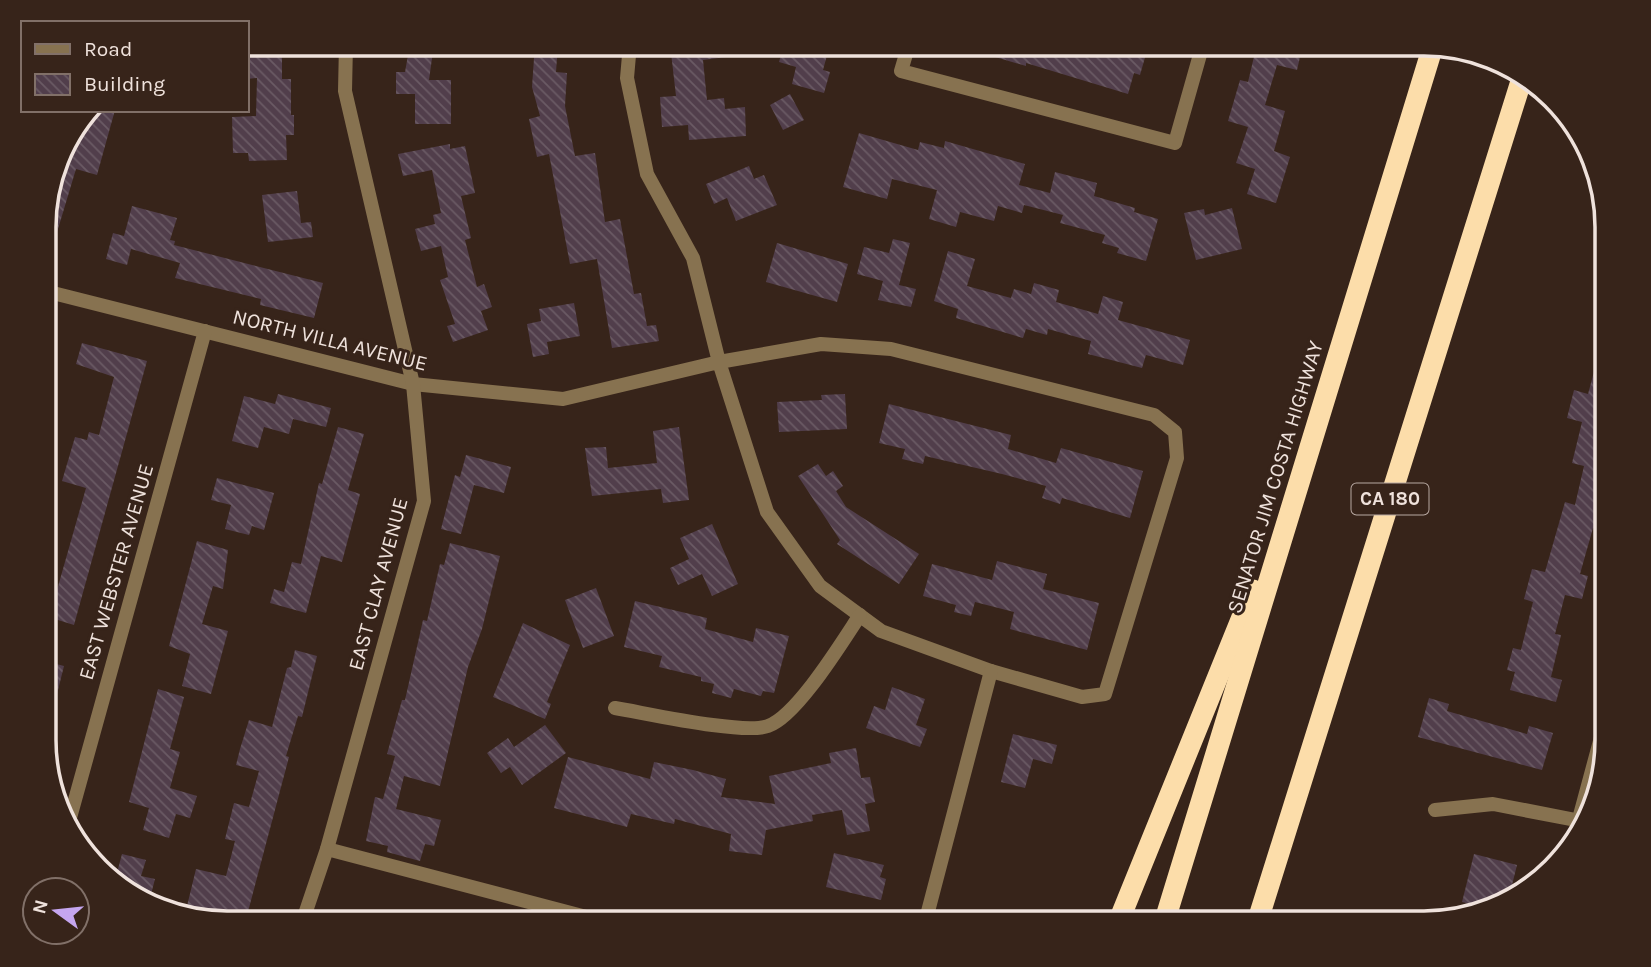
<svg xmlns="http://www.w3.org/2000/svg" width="1651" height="967" viewBox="0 0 1651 967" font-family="Karla,sans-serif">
<defs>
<pattern id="building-back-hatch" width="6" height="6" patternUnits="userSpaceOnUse" patternTransform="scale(1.75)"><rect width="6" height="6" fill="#513e4b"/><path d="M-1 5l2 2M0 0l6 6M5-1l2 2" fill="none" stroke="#6a5a64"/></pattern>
</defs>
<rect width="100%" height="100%" fill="#37241a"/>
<g fill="url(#building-back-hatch)">
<path d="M410 44H434L429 80H451V124H415V94H396V72H405Z"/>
<path d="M535 44H558L556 72 567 73 565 106 575 156 595 153 605 222 620 219 634 294 641 293 647 326 656 325 659 341 612 348 597 259 570 264 549 154 537 157 529 119 540 116 532 87Z"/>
<path d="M670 44H748L749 54 703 60 707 100 724 98 725 109 745 107 746 136 689 140 688 125 662 127 660 97 676 96Z"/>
<path d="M784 44H814L829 48 823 70 830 72 824 93 792 84 796 67 779 62Z"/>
<path d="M966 44H1042L1090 58 1095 44H1109L1146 54 1140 75 1134 73 1128 94 1026 63V66L965 48Z"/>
<path d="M1257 44H1303L1297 70 1277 65 1265 105 1285 111 1274 151 1290 157 1276 203 1247 194 1255 169 1236 163 1248 127 1228 121 1240 80 1248 82Z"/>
<path d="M247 45H282V79H291V115H294V135H286L287 160 249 161 248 153H233L232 117 256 116 257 78 247 79Z"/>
<path d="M790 94 804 120 783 130 770 105Z"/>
<path d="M90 110H115L97 175 76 169 49 259 45 258V203L63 146Z"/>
<path d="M859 133 918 150 920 142 944 148 945 141 1025 164 1019 185 1050 193 1055 172 1097 183 1094 196 1135 208 1134 212 1158 219 1146 261 1117 253 1119 248 1102 243 1105 235 1060 223 1063 215 1024 205 1022 213 998 206 994 221 960 212 956 227 929 219 937 190 892 179 887 199 843 187Z"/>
<path d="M450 144V149L465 146 475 193 461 196 471 238 465 240 477 287 484 284 492 307 481 311 488 330 453 342 447 326 455 324 440 280 448 277 441 246 421 251 415 229 435 224 433 215 441 213 432 170 403 176 398 154Z"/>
<path d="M749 166 754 179 764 175 777 205 736 221 727 198 714 204 706 184Z"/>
<path d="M297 191 301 223 311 222 313 237 268 242 262 195Z"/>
<path d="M132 206 177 218 170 240 175 241 174 245 323 283 314 318 260 305 261 299 175 278 180 263 131 249 127 265 106 259 113 233 124 236Z"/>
<path d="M1232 208 1242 249 1196 260 1184 213 1204 209 1205 215Z"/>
<path d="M893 239 910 243 899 285 916 289 911 307 878 300 883 281 857 274 864 247 889 253Z"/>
<path d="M777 243 848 264 837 302 766 282Z"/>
<path d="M948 251 975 259 967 286 1011 298 1014 289 1031 294 1034 283 1059 290 1056 302 1098 314 1103 296 1123 302 1118 320 1190 340 1183 365 1146 355 1142 368 1088 354 1091 341 1048 329 1047 335 1026 329 1023 338 956 318 958 309 934 301Z"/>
<path d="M574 303 580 336 547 342 549 354 533 357 527 324 541 321 539 309Z"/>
<path d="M1602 342H1607V498L1598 530 1593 528 1580 574 1588 576 1582 599 1565 595 1555 634 1561 635 1551 677 1562 680 1556 702 1510 690 1515 672 1507 670 1513 648 1521 650 1533 602 1524 599 1532 569 1545 572 1565 502 1575 505 1584 466 1572 463 1582 422 1567 418 1574 390 1588 394Z"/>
<path d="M82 343 147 361 74 625 45 616V594L55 597 86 488 62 481 75 437 87 440 89 432 99 435 114 377 76 364Z"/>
<path d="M278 394 331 408 326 427 293 419 289 434 264 427 258 448 232 441 244 396 275 404Z"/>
<path d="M845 394 847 429 779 432 777 402 822 400 821 395Z"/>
<path d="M889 404 1011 435 1008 449 1056 463 1061 448 1143 471 1130 518 1062 498 1060 504 1042 498 1046 486 1002 474 925 456 923 464 902 459 905 449 879 443Z"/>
<path d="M338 427 364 434 348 490 360 494 342 562 321 556 306 613 270 603 274 589 284 592 292 562 301 564 319 483 322 484Z"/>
<path d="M679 427 689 500 663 503 661 489 592 496 585 448 606 447 608 468 657 463 653 431Z"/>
<path d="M466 455 511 467 504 493 474 485 461 534 441 529 455 475 460 477Z"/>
<path d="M818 464 826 476 833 471 843 486 836 491 846 507 919 554 899 584 837 544 840 540 798 476Z"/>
<path d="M217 478 274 493 264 530 252 526 249 535 225 529 231 505 211 500Z"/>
<path d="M712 524 738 584 712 596 702 574 678 585 670 568 689 559 680 538Z"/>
<path d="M197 541 228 550 223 589 213 586 202 624 228 631 211 694 182 686 190 654 169 646Z"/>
<path d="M450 543 500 556 482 629 468 667 440 786 404 776 396 809 441 820 434 846 425 844 420 861 387 852 388 846 366 841 375 797 383 799 395 756 387 754 402 700H405L423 620 427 621 440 564 444 565Z"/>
<path d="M997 561 1047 574 1043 589 1099 603 1087 650 1010 629 1014 612 975 602 971 616 954 612 956 605 923 596 932 564 992 580Z"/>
<path d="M596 588 614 636 583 648 565 600Z"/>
<path d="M635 601 707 618 705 629 753 642 756 628 789 636 774 693 763 691 761 696 734 689 731 698 712 693 714 684 701 681V677L659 667 662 656 624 647Z"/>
<path d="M523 623 570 645 547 702 551 704 545 719 493 697Z"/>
<path d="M295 650 317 656 302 717 298 716 286 756 289 757 245 923H227L219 921 221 914 187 906 196 869 226 876 235 841 225 839 234 803 249 807 259 771 236 765 240 749 249 720 272 727 287 668 291 667Z"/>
<path d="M45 661 64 666 51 718 45 717Z"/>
<path d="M892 687 925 699 916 725 927 729 920 747 866 728 874 706 885 710Z"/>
<path d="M158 689 184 697 170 749 180 752 170 788 197 796 190 818 176 814 169 838 143 830 149 808 129 802Z"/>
<path d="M1429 698 1449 704 1447 711 1527 734 1529 726 1553 733 1542 770 1418 737Z"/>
<path d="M545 725 566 753 522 785 510 767 501 773 487 753 508 738 514 747Z"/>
<path d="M1013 734 1057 745 1052 764 1033 759 1025 788 1001 782Z"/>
<path d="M856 748 861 778 870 777 875 802 865 804 870 831 847 835 842 810 812 815 813 821 766 830 762 855 729 851 731 834 675 819 674 824 631 814 627 827 554 808 568 757 650 779 654 762 693 770 726 779 721 797 775 804 769 776 831 763 829 753Z"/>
<path d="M834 853 884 865 880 877 886 879 881 900 826 887Z"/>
<path d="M122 854 146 860 141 876 155 879 149 902 135 898 115 880Z"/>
<path d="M1474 854 1517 865 1508 901 1485 908 1462 902Z"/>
</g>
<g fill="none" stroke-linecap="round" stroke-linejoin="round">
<g stroke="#877250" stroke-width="14">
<path d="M909 44 901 71 1175 143 1203 44"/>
<path d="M45 291 413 384 563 399 719 362 821 344 891 349 1154 415 1175 432 1177 458 1105 694 1082 697 991 671 881 631 820 586 767 512 719 362 693 258 647 174 627 78 630 44"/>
<path d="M615 708C646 713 743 735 768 726 797 716 842 642 860 615"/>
<path d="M1435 810 1493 804 1586 822"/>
<path d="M68 825 205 331"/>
<path d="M1573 841 1607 715"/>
<path d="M327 849 609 923"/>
<path d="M302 923 327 849 424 501 413 384 345 91 346 44"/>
<path d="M925 923 991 671"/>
</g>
<g stroke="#fcddaa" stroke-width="21">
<path d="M1118 923 1253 590"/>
<path d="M1164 923 1433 46"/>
<path d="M1257 923 1523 75"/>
</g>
</g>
<g text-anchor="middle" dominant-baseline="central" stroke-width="6" stroke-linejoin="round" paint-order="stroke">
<rect fill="#37241a" stroke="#b8a9a2" stroke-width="2" x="1351.5" y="483.5" width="77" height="31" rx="5"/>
<g font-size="19" font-weight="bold" fill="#efe2dc">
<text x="1390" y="499">CA 180</text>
</g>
<g font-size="21" fill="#efe2dc" stroke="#37241a">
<text transform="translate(330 340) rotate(14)">NORTH VILLA AVENUE</text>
<text transform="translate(1275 477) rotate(-73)">SENATOR JIM COSTA HIGHWAY</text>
<text transform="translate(116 572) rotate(-74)">EAST WEBSTER AVENUE</text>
<text transform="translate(378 584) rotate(-75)">EAST CLAY AVENUE</text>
</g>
</g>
<path d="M0 0H1651V967H0ZM227 56H1424A171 171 0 0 1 1595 227V740A171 171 0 0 1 1424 911H227A171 171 0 0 1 56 740V227A171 171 0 0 1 227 56Z" fill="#37241a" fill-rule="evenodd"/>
<path fill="none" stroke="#efe2dc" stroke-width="3.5" d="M227 56H1424A171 171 0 0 1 1595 227V740A171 171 0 0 1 1424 911H227A171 171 0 0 1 56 740V227A171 171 0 0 1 227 56Z"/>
<rect x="21" y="21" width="228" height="91" fill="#37241a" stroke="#817068" stroke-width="2"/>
<rect x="35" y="44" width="35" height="10" fill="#877250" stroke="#817068" stroke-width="2"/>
<text x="84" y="56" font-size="21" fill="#efe2dc">Road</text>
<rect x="35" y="74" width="35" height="21" fill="url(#building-back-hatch)" stroke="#817068" stroke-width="2"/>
<text x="84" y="91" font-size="21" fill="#efe2dc">Building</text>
<g transform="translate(56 911) rotate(285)"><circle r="33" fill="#37241a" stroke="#817068" stroke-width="2"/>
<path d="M0-5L12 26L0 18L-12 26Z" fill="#c5a6f0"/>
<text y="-10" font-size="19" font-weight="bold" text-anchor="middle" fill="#efe2dc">N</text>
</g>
</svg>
